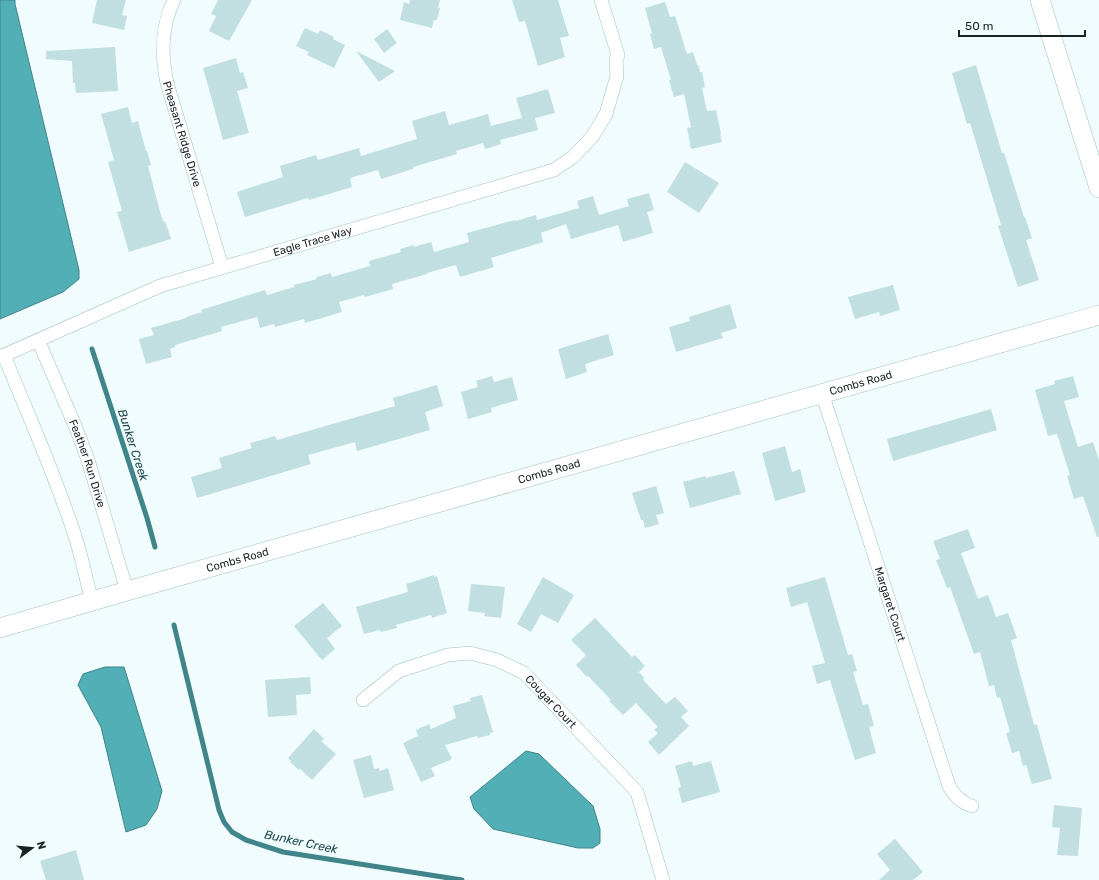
<svg xmlns="http://www.w3.org/2000/svg" width="1099" height="880" viewBox="0 0 1099 880" font-family="Rubik,sans-serif">
<rect width="100%" height="100%" fill="#f0fcfd"/>
<g fill="#52afb6" stroke="#40858a">
<path d="M0 0H15V4L79 270V279L63 292 0 319Z"/>
<path d="M105 667H124L162 791 157 809 146 825 126 832 101 727 78 685 83 674Z"/>
<path d="M526 751 539 754 593 806 600 829V843L593 848H578L493 829 474 809 470 797Z"/>
</g>
<g fill="none" stroke-linecap="round" stroke-linejoin="round">
<g stroke="#40858a" stroke-width="5">
<path d="M92 349 147 518 155 547"/>
<path d="M174 625 219 810 224 822 232 832 246 840 283 852 462 880"/>
</g>
</g>
<g fill="#c1dee1">
<path d="M97 0H126L122 15 127 16 124 30 92 23Z"/>
<path d="M218 0H252L229 41 209 31 216 16 211 14Z"/>
<path d="M410 0H440L438 8H440L437 20H434L432 28 400 20 404 2 409 4Z"/>
<path d="M512 0H558L569 36 560 38 565 57 538 66 525 21 519 22Z"/>
<path d="M665 2 670 17 675 16 687 54 693 52 697 65H698L700 72H702L705 87 702 88 707 111 716 110 721 134H720L722 142 691 149 687 128 691 127 684 94 674 97 669 80H671L661 47 654 49 650 34 652 33 645 8Z"/>
<path d="M305 28 318 34 320 30 334 37 333 39 345 45 334 68 307 55 309 52 296 46Z"/>
<path d="M387 29 397 43 384 53 374 39Z"/>
<path d="M115 47 118 91 76 93 75 83H73L72 61 46 59V51Z"/>
<path d="M356 51 395 71 379 82Z"/>
<path d="M236 58 240 73 243 72 248 88 237 91 249 133 223 140 203 68Z"/>
<path d="M976 65 1002 153H1004L1024 217H1025L1032 238 1026 240 1039 280 1018 287 998 226 1001 225 970 123 967 124 952 73Z"/>
<path d="M548 89 555 113 535 118 538 130 500 140 501 144 485 149 483 143 456 151 457 154 413 167V169L381 179 378 170 350 178 352 187 309 200 308 198 245 217 237 192 283 177 280 166 316 155 318 160 359 148 361 156 417 139 412 121 445 111 449 125 488 114 491 126 522 118 516 98Z"/>
<path d="M128 107 132 123 138 121 146 151H147L151 165 148 166 159 208 163 222 165 221 171 239 129 252 117 212 122 211 108 162 114 160 101 114Z"/>
<path d="M685 162 719 183 699 213 667 192Z"/>
<path d="M649 193 654 210 647 212 653 233 623 242 618 225 571 239 566 224 541 233 543 242 491 258 494 267 460 277 456 265 427 273V274L392 284 393 289 365 297 364 295 339 302 342 312 305 323 304 319 275 327 274 324 260 328 257 317 221 327 222 331 175 345V347L170 349 172 357 146 364 139 339 154 335 151 328 186 318V317L202 312 201 310 265 290 267 295 294 287V285L317 279 316 277 331 273 332 277 370 266 369 261 401 252 400 249 414 245V247L431 242 434 252 469 242 467 233 515 220 516 221 536 215 537 220 579 208 577 201 593 196 599 215 629 206 627 199Z"/>
<path d="M893 285 900 310 880 316 879 312 855 319 848 297Z"/>
<path d="M730 304 737 328 721 333 723 338 676 352 669 327 690 321 689 317Z"/>
<path d="M608 334 614 355 585 364 587 372 566 379 558 349Z"/>
<path d="M492 376 494 382 512 377 518 400 491 408 492 412 468 419 461 392 478 387 476 381Z"/>
<path d="M1073 376 1079 397 1064 401 1078 447 1093 442 1099 460V537H1097L1083 496 1074 499 1067 476 1070 475 1057 434 1048 436 1035 390 1055 384 1054 381Z"/>
<path d="M437 385 443 406 425 412 430 430 357 451 355 442 308 455 311 464 197 498 191 477 222 468 219 458 252 448 250 443 275 436 277 440 395 406 393 398Z"/>
<path d="M991 409 997 430 893 461 887 439Z"/>
<path d="M785 446 792 472 800 469 806 492 775 501 762 453Z"/>
<path d="M734 471 741 494 690 508 683 482 705 476 706 478Z"/>
<path d="M656 486 664 513 656 515 659 524 645 528 643 520H641L632 493Z"/>
<path d="M968 529 975 548 961 553 978 599 988 595 996 617 1008 613 1017 638 1011 640 1034 725H1037L1052 779 1032 784 1026 765 1023 766 1019 751 1012 753 1006 733 1010 732 1000 697 997 698 994 685 989 686 980 652 974 654 950 587 947 588 936 560 940 559 933 541Z"/>
<path d="M434 575V577L437 576 447 613 432 618 431 615 396 625 397 628 381 632 380 630 364 634 356 607 408 592 406 584Z"/>
<path d="M543 577 574 595 558 623 541 614 531 632 517 624Z"/>
<path d="M825 577 848 655 852 654 857 671 853 672 863 705 868 704 874 726 869 727 876 753 855 760 830 680 817 684 812 666 825 663 807 602 791 607 786 588Z"/>
<path d="M471 584 505 587 501 618 484 616 485 613 468 611Z"/>
<path d="M323 603 342 626 327 638 335 649 322 660 294 626Z"/>
<path d="M595 618 632 657 635 655 645 666 639 672 644 678 643 680 666 704 675 697 688 711 681 717 689 726 659 755 648 742 658 733 654 730 658 727 636 703 623 715 609 701 611 700 588 676 587 677 576 665 586 655 571 640Z"/>
<path d="M310 677 311 694 296 695 297 715 268 717 265 680Z"/>
<path d="M482 695 493 732 490 733V735L478 738 477 736 445 745 452 759 431 768 435 776 421 782 403 743 418 736 416 730 429 724 431 729 456 718 453 706 471 701 470 698Z"/>
<path d="M314 729 324 739 321 741 336 754 312 780 300 769 299 770 290 762 291 761 288 758Z"/>
<path d="M371 755 374 769 379 768 380 771 388 768 394 790 364 798 353 760Z"/>
<path d="M692 761 693 766 711 761 720 792 682 803 678 788 681 787 675 766Z"/>
<path d="M1054 805 1082 808 1078 856 1057 855 1060 828 1052 827Z"/>
<path d="M895 839 923 872 913 880H879L890 870 877 854Z"/>
<path d="M76 850 84 880H46L40 861Z"/>
</g>
<g fill="none" stroke-linecap="round" stroke-linejoin="round">
<defs>
<g id="street">
<path id="s1" d="M174 0C161 27 161 54 167 83L222 267"/>
<path id="s2" d="M38 340 76 428 88 460 127 591"/>
<path d="M4 355C28 415 55 474 75 536 82 557 86 579 92 601"/>
<path id="s3" d="M0 357 160 286 554 170 573 157 592 137 606 114 617 76 616 60 618 55 601 0"/>
<path id="s4" d="M822 393 949 786C955 797 961 802 972 806"/>
<path id="s5" d="M363 700 399 671 448 655 470 653 497 660 524 673 637 792 663 880"/>
</g>
<g id="secondary">
<path d="M1040 0 1099 188"/>
<path id="s6" d="M0 628 127 591 1099 315"/>
</g>
</defs>
<use href="#street" stroke="#a1bec0" stroke-width="14"/>
<use href="#secondary" stroke="#a1bec0" stroke-width="20"/>
<use href="#street" stroke="#fff" stroke-width="13"/>
<use href="#secondary" stroke="#fff" stroke-width="19"/>
</g>
<g text-anchor="middle" dominant-baseline="central" stroke-width="3.5" stroke-linejoin="round" paint-order="stroke">
<g font-size="11" fill="#172223" stroke="#f0fcfd">
<text stroke="none"><textPath href="#s1" startOffset="138">Pheasant Ridge Drive</textPath></text>
<text stroke="none"><textPath href="#s3" startOffset="334">Eagle Trace Way</textPath></text>
<text stroke="none"><textPath href="#s6" startOffset="895">Combs Road</textPath></text>
<text stroke="none"><textPath href="#s2" startOffset="133">Feather Run Drive</textPath></text>
<text stroke="none"><textPath href="#s6" startOffset="571">Combs Road</textPath></text>
<text stroke="none"><textPath href="#s6" startOffset="247">Combs Road</textPath></text>
<text stroke="none"><textPath href="#s4" startOffset="222">Margaret Court</textPath></text>
<text stroke="none"><textPath href="#s5" startOffset="217">Cougar Court</textPath></text>
</g>
<g font-size="12" font-style="italic" fill="#1b4649" stroke="#f0fcfd">
<text transform="translate(133 445) rotate(72)">Bunker Creek</text>
<text transform="translate(301 842) rotate(12)">Bunker Creek</text>
</g>
</g>
<g transform="translate(32 848) rotate(74)" stroke="#f0fcfd" stroke-width="3" paint-order="stroke">
<path d="M0-3L7 15L0 10L-7 15Z" fill="#172223"/>
<text y="-6" font-size="11" font-weight="bold" text-anchor="middle" fill="#172223">N</text>
</g>
<path d="M959 30v6h126v-6" fill="none" stroke="#172223" stroke-width="2"/>
<text x="965" y="30" font-size="12" fill="#172223" stroke="#f0fcfd" stroke-width="3" paint-order="stroke">50 m</text>
</svg>
